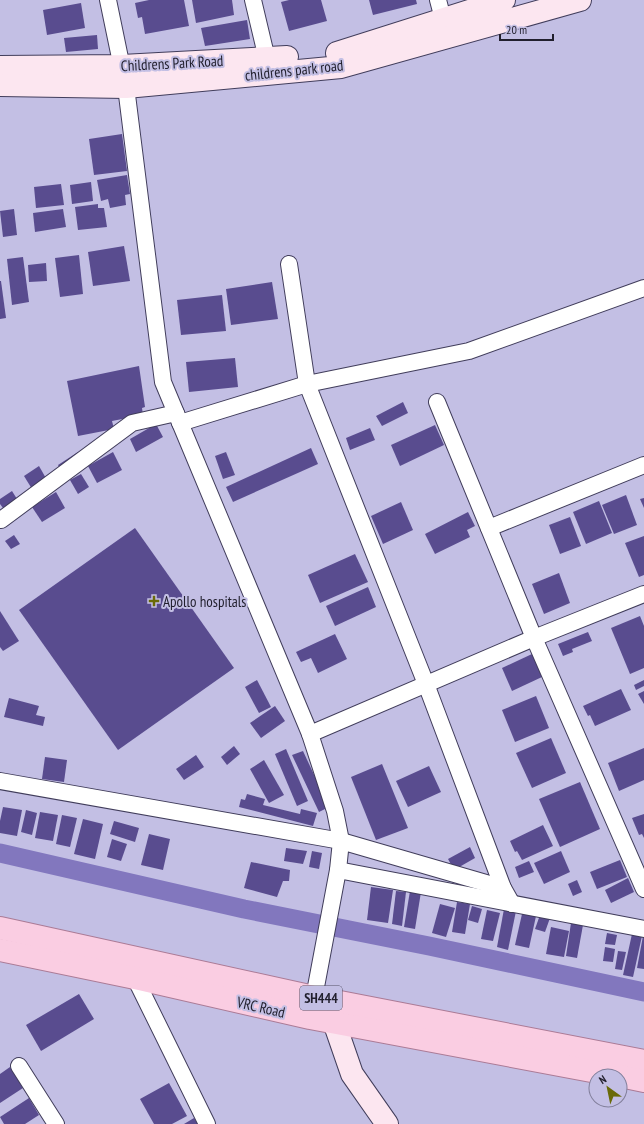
<svg xmlns="http://www.w3.org/2000/svg" width="644" height="1124" viewBox="0 0 644 1124" font-family="'PT Sans Narrow',sans-serif">
<rect width="100%" height="100%" fill="#c3bfe4"/>
<g fill="none" stroke-linecap="round" stroke-linejoin="round">
<path stroke="#8277be" stroke-width="19" d="M0 853 244 909 429 946 644 992"/>
</g>
<g fill="#594c8f">
<path d="M149 0H184L189 26 145 34 142 17 138 18 135 3Z"/>
<path d="M192 0H232L234 15 196 23Z"/>
<path d="M289 0H321L327 21 289 31 281 2Z"/>
<path d="M369 0H416L417 4 373 15Z"/>
<path d="M81 3 85 28 47 35 43 10Z"/>
<path d="M247 20 250 39 205 46 201 28Z"/>
<path d="M97 35 98 49 66 52 64 38Z"/>
<path d="M122 134 127 171 94 175 89 139Z"/>
<path d="M127 175 130 194 125 195 126 205 110 208 108 199 101 201 97 180Z"/>
<path d="M91 182 93 201 72 204 70 185Z"/>
<path d="M61 184 64 205 36 208 34 187Z"/>
<path d="M98 204V208H104L107 227 78 230 75 207Z"/>
<path d="M14 209 17 235 3 237 0 211Z"/>
<path d="M63 209 66 227 35 232 33 213Z"/>
<path d="M124 246 130 281 93 286 88 252Z"/>
<path d="M79 255 83 294 60 297 55 258Z"/>
<path d="M23 257 29 302 12 305 7 259Z"/>
<path d="M46 263 47 281 29 282 28 265Z"/>
<path d="M0 281H1L6 318 0 319Z"/>
<path d="M272 282 278 319 231 325 226 289Z"/>
<path d="M222 295 226 331 181 335 177 300Z"/>
<path d="M235 358 238 387 189 392 186 362Z"/>
<path d="M139 366 145 407 142 408 143 415 112 421 114 429 78 436 67 381Z"/>
<path d="M403 402 408 413 382 426 376 416Z"/>
<path d="M156 424 163 437 136 452 130 439Z"/>
<path d="M435 425 444 445 400 466 391 445Z"/>
<path d="M370 428 375 440 350 450 346 438Z"/>
<path d="M311 448 318 464 233 502 226 487Z"/>
<path d="M78 452 83 458 62 472 58 465Z"/>
<path d="M113 452 122 470 97 483 88 466Z"/>
<path d="M226 452 235 475 223 479 215 456Z"/>
<path d="M39 466 47 480 32 489 24 476Z"/>
<path d="M81 474 89 487 78 494 70 480Z"/>
<path d="M12 491 17 499 3 508 0 504V499Z"/>
<path d="M56 492 65 508 42 522 32 507Z"/>
<path d="M626 495 637 525 614 534 602 505Z"/>
<path d="M644 498V508L640 499Z"/>
<path d="M599 501 612 533 586 544 573 512Z"/>
<path d="M401 502 413 530 383 544 371 516Z"/>
<path d="M468 512 475 526 467 530 470 537 435 554 425 534Z"/>
<path d="M570 517 581 546 560 554 549 525Z"/>
<path d="M135 528 234 668 118 750 19 610Z"/>
<path d="M14 535 20 544 11 549 5 541Z"/>
<path d="M644 536V575L639 577 625 543Z"/>
<path d="M355 554 368 582 320 603 308 575Z"/>
<path d="M559 573 570 603 544 614 532 584Z"/>
<path d="M368 587 376 607 335 626 326 606Z"/>
<path d="M0 611 19 641 3 651 0 647Z"/>
<path d="M640 616 644 626V668L630 674 611 628Z"/>
<path d="M588 632 592 641 572 649 573 652 563 656 558 644Z"/>
<path d="M335 634 347 659 318 673 311 658 301 662 296 652Z"/>
<path d="M532 654 542 677 512 691 502 668Z"/>
<path d="M257 680 271 707 259 713 245 687Z"/>
<path d="M644 680V686L636 690 634 685Z"/>
<path d="M621 689 631 710 595 726 590 715 588 716 583 706Z"/>
<path d="M644 691V704L638 694Z"/>
<path d="M536 696 549 728 515 742 502 710Z"/>
<path d="M9 698 39 706 36 715 45 717 43 726 4 717Z"/>
<path d="M275 706 285 721 261 738 250 723Z"/>
<path d="M551 738 566 773 532 788 516 753Z"/>
<path d="M234 746 240 754 227 765 221 757Z"/>
<path d="M644 748V780L619 791 608 763Z"/>
<path d="M286 749 308 801 297 806 275 754Z"/>
<path d="M303 751 329 807 319 812 292 755Z"/>
<path d="M196 755 204 767 184 780 176 769Z"/>
<path d="M45 757 67 760 64 782 42 779Z"/>
<path d="M264 760 284 795 269 803 250 769Z"/>
<path d="M382 764 408 828 376 840 351 777Z"/>
<path d="M429 766 441 792 408 807 396 781Z"/>
<path d="M580 782 600 829 560 847 539 799Z"/>
<path d="M247 794 265 799 263 805 300 814 301 809 317 813 313 826 239 807 241 799 245 800Z"/>
<path d="M3 807 22 810 17 836 0 833V821Z"/>
<path d="M26 810 37 813 32 835 21 832Z"/>
<path d="M40 812 58 815 53 841 35 838Z"/>
<path d="M644 814V838L642 834 639 835 632 818Z"/>
<path d="M62 815 77 818 70 847 56 844Z"/>
<path d="M83 819 103 824 95 859 74 854Z"/>
<path d="M114 821 139 828 135 842 110 834Z"/>
<path d="M543 825 553 846 522 860 517 851 515 852 510 841Z"/>
<path d="M149 834 170 839 163 870 141 865Z"/>
<path d="M112 839 127 844 121 861 107 857Z"/>
<path d="M470 847 475 858 454 870 448 859Z"/>
<path d="M286 848 307 851 303 864 284 861Z"/>
<path d="M312 851 322 853 319 869 309 867Z"/>
<path d="M561 851 570 872 544 884 534 863Z"/>
<path d="M620 860 627 877 597 889 590 872Z"/>
<path d="M529 861 534 872 519 878 515 867Z"/>
<path d="M251 862 290 870 289 881H283L277 897 244 888Z"/>
<path d="M628 878 634 892 611 903 605 890Z"/>
<path d="M577 880 582 892 573 896 568 884Z"/>
<path d="M371 887 393 890 388 923 367 920Z"/>
<path d="M396 891 406 892 402 926 392 924Z"/>
<path d="M410 891 421 892 415 929 404 927Z"/>
<path d="M457 902 470 904 465 934 452 932Z"/>
<path d="M440 904 455 908 446 937 432 933Z"/>
<path d="M472 906 482 909 478 923 468 920Z"/>
<path d="M504 909 516 911 508 950 497 947Z"/>
<path d="M487 910 500 913 493 941 481 939Z"/>
<path d="M522 914 536 916 529 948 515 945Z"/>
<path d="M540 915 550 918 545 932 535 929Z"/>
<path d="M571 923 583 925 577 958 566 956Z"/>
<path d="M551 927 569 931 564 957 546 954Z"/>
<path d="M607 933 617 935 615 945 605 944Z"/>
<path d="M632 934 642 936 633 977 623 975Z"/>
<path d="M643 936H644V969L637 968Z"/>
<path d="M605 947 615 949 613 962 603 961Z"/>
<path d="M618 951 626 952 622 970 615 969Z"/>
<path d="M79 994 94 1019 41 1051 26 1025Z"/>
<path d="M10 1067 23 1088 0 1103V1074Z"/>
<path d="M169 1083 187 1116 172 1124H154L140 1099Z"/>
<path d="M29 1098 39 1115 25 1124H4L0 1117Z"/>
<path d="M194 1118 198 1124H184Z"/>
</g>
<g fill="none" stroke-linecap="round" stroke-linejoin="round">
<defs>
<g id="street">
<path d="M108 0 126 87 163 382 310 734 335 811 341 841 338 870 312 1008"/>
<path d="M253 0 267 59"/>
<path d="M438 0 443 19"/>
<path d="M289 264 307 384 426 684 503 888 512 904"/>
<path d="M437 402 534 638 644 889"/>
<path d="M180 423 307 384 469 351 644 288"/>
<path d="M1 520 132 423 176 413"/>
<path d="M489 528 644 465"/>
<path d="M310 734 534 638 644 594"/>
<path d="M0 781 341 841 503 888"/>
<path d="M338 870 644 929"/>
<path d="M135 978 207 1124"/>
<path d="M19 1066 56 1124"/>
</g>
<g id="secondary">
<path d="M337 53 504 0"/>
<path d="M0 67 122 66 287 57"/>
<path d="M0 85 126 87 341 67 580 0"/>
<path d="M334 1022 352 1074 387 1124"/>
</g>
<g id="primary">
<path d="M0 928 314 997 644 1061"/>
<path d="M0 950 135 978 310 1018 618 1076"/>
<path d="M620 1076 644 1081"/>
</g>
</defs>
<use href="#street" stroke="#413d5b" stroke-width="18"/>
<use href="#secondary" stroke="#413d5b" stroke-width="24"/>
<use href="#primary" stroke="#ab7b96" stroke-width="24"/>
<use href="#street" stroke="#fff" stroke-width="16"/>
<use href="#secondary" stroke="#fce6f0" stroke-width="22"/>
<use href="#primary" stroke="#facde2" stroke-width="22"/>
</g>
<path fill="#6a6a08" stroke="#c3bfe4" stroke-width="1.5" d="M152 595h4v4h4v4h-4v4h-4v-4h-4v-4h4z"/>
<g text-anchor="middle" dominant-baseline="central" stroke-width="4" stroke-linejoin="round" paint-order="stroke">
<rect fill="#c3bfe4" stroke="#524f64" stroke-width="1" x="300" y="986" width="42" height="24" rx="3"/>
<g font-size="14" font-weight="bold" fill="#211f2d">
<text x="321" y="998">SH444</text>
</g>
<g font-size="15" fill="#211f2d" stroke="#c3bfe4">
<text transform="translate(172 63) rotate(-3)">Childrens Park Road</text>
<text transform="translate(294 70) rotate(-6)">childrens park road</text>
<text transform="translate(261 1007) rotate(13)">VRC Road</text>
</g>
<g font-size="15" fill="#211f2d" stroke="#c3bfe4" text-anchor="start">
<text x="163" y="601">Apollo hospitals</text>
</g>
</g>
<g transform="translate(608 1088) rotate(327)"><circle r="19" fill="#c3bfe4" stroke="#827f9b"/>
<path d="M0-3L7 15L0 10L-7 15Z" fill="#6a6a08"/>
<text y="-6" font-size="11" font-weight="bold" text-anchor="middle" fill="#211f2d">N</text>
</g>
<path d="M500 34v6h53v-6" fill="none" stroke="#211f2d" stroke-width="2"/>
<text x="506" y="34" font-size="12" fill="#211f2d" stroke="#c3bfe4" stroke-width="3" paint-order="stroke">20 m</text>
</svg>
